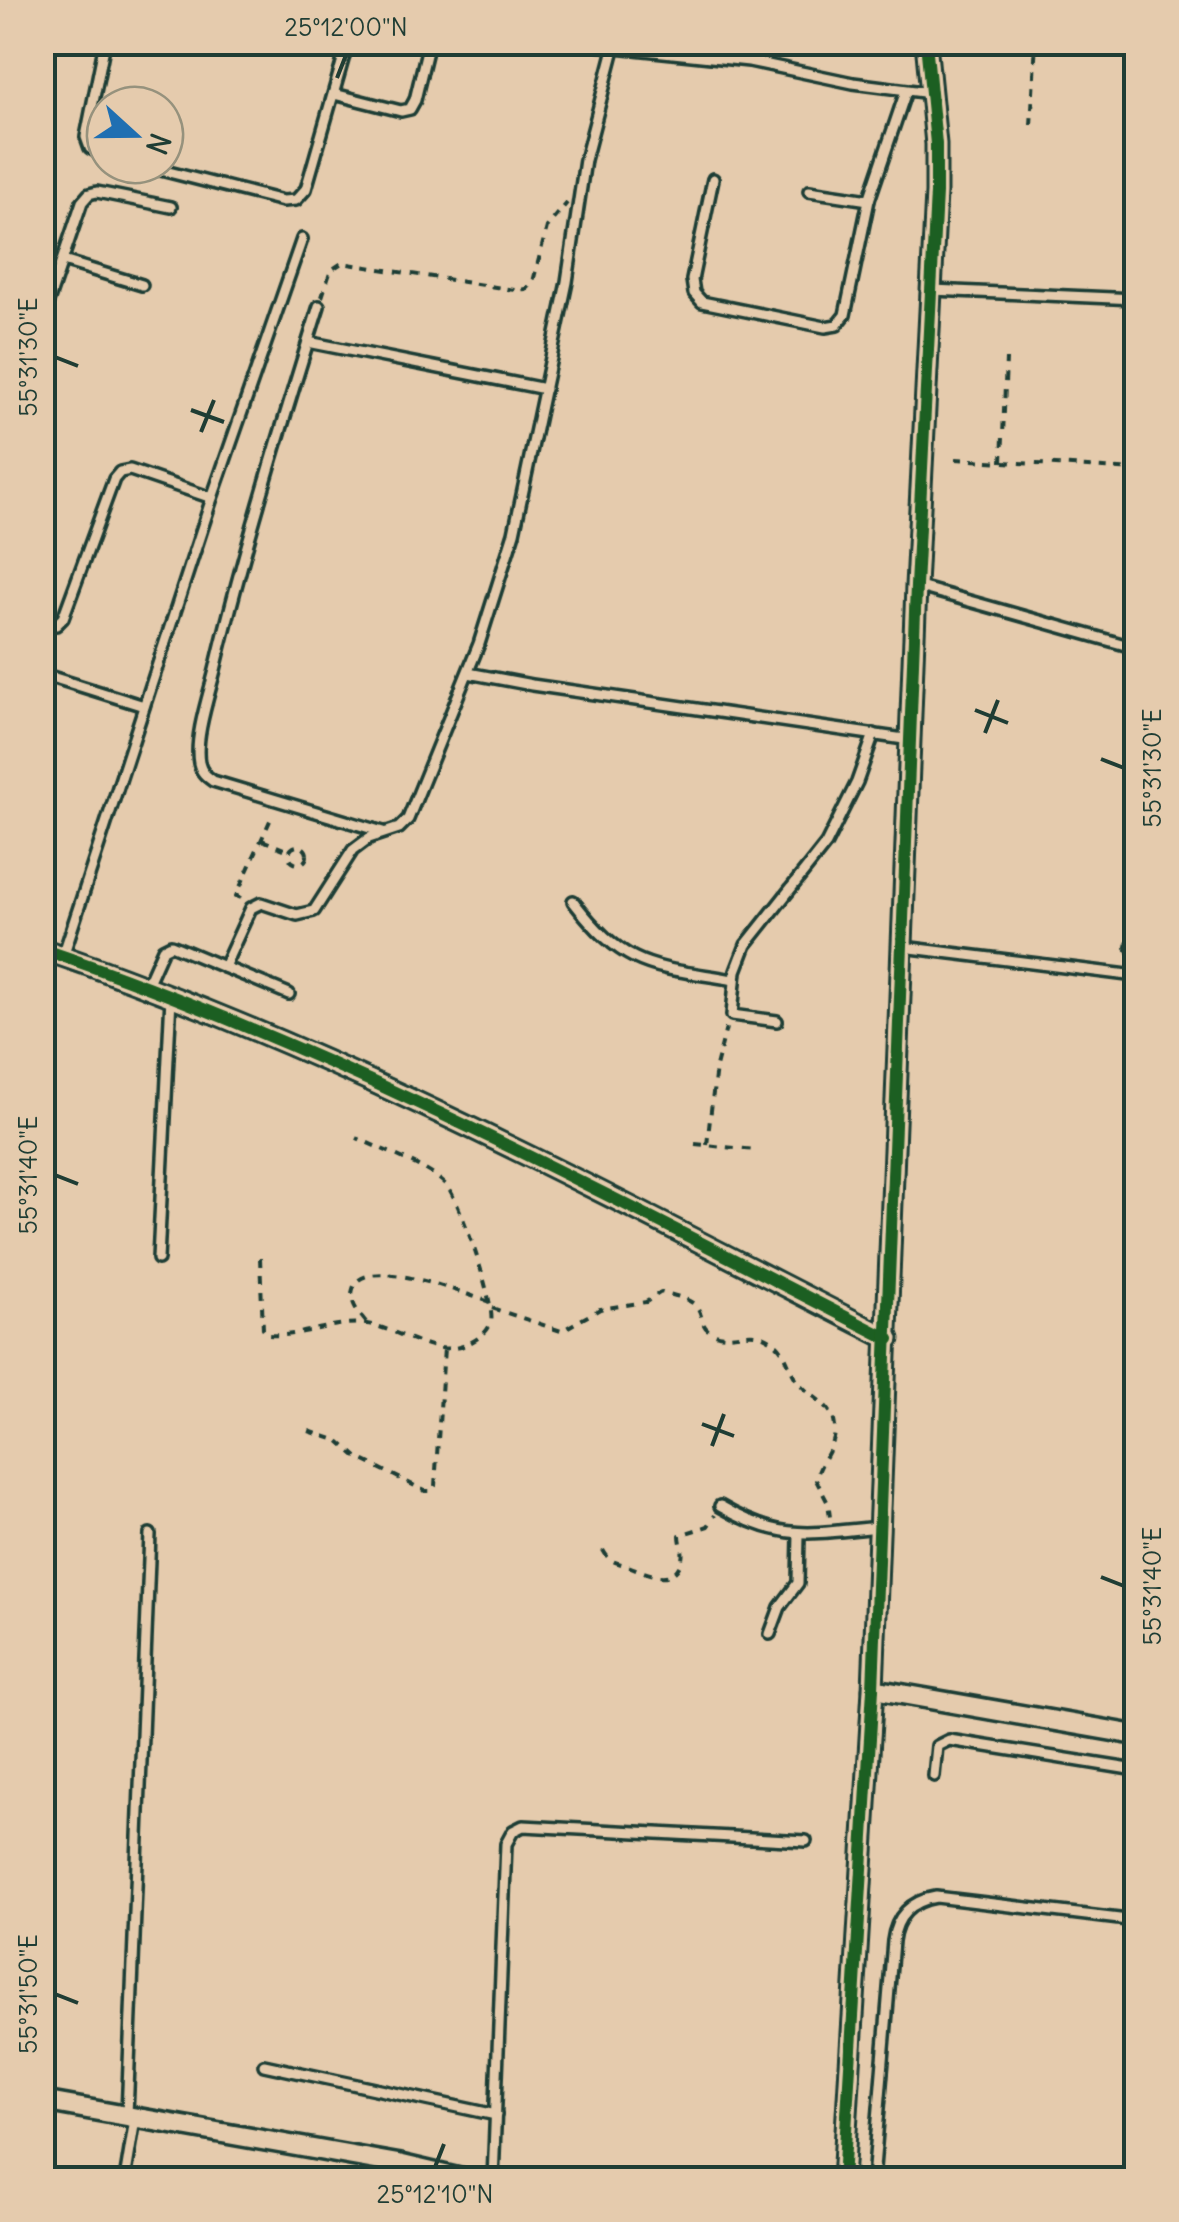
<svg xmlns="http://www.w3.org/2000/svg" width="1179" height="2222" viewBox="0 0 1179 2222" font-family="Delius,sans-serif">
<rect width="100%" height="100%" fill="#e5cbad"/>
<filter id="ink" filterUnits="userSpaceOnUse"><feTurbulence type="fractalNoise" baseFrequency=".01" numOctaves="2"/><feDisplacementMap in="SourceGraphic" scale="20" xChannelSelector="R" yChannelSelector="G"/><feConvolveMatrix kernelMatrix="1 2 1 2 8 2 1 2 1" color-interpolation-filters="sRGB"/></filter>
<g filter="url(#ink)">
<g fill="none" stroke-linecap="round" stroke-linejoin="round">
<defs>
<g id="lane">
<path d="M568 42 749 61 853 83 931 93"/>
<path d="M334 94 401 111 410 109 415 100 429 42"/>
<path d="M105 156 90 148 86 137 105 42"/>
<path d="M141 165 283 201 296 200 306 189 348 42"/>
<path d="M713 179 692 280 694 293 702 302 825 327 837 325 845 315 869 200 906 91"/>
<path d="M809 191 869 200"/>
<path d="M63 261 142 285"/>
<path d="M932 290 1136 299"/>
<path d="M319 306C282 425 245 544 216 666 210 692 194 737 199 763 201 772 206 776 213 781L383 832"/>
<path d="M42 320 82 202 89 194 97 192 171 207"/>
<path d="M308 342 545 389"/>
<path d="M1134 576 1136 547"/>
<path d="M916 586 1136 648"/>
<path d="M42 623 56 625 63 618 114 479 120 472 130 470 212 498"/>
<path d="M468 673 532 685 911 740"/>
<path d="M42 674 144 706"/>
<path d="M573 901C627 971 652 966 734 980"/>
<path d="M903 947 1136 976"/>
<path d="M1132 947H1136"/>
<path d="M63 956 212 498 302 239"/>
<path d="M224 967 251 908 261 903 297 915 314 911 353 850 369 838 399 828 408 819 479 644 514 533 567 282 585 160 615 45"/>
<path d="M147 985 163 949 171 945 289 994"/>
<path d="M777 1021 732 1015 736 971 746 945 826 844 857 782 874 734"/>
<path d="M158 1259 171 997"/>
<path d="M720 1506C783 1543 812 1533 880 1527"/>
<path d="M770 1634 780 1607 798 1583 799 1534"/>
<path d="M934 1776 937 1746 949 1740 1136 1770"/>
<path d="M264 2065 496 2115"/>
<path d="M127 2115 150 1534"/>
<path d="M125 2180 135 2119"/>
<path d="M395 2180 398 2164"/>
<path d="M493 2180 506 1844 513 1831 523 1826 806 1841"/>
<path d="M873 2180 893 1941C896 1916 911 1901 936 1897L1136 1921"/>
</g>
<g id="street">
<path d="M42 949C337 1049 612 1198 889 1339"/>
<path d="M873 1689 1136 1735"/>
<path d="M42 2101 398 2164 466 2180"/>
<path d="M843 2180 873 1689 916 586 936 193V144L926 42"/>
</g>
</defs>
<use href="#lane" stroke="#1f3d34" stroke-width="16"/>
<use href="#street" stroke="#1f3d34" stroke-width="25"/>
<g stroke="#1f3d34" stroke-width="4" stroke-dasharray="8 8" stroke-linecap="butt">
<path d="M1031 125 1036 42"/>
<path d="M322 297 331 270 342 263 515 290 526 289 533 282 547 227 567 203"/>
<path d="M956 459 1136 470"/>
<path d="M1002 462 1006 359"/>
<path d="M262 840 289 851"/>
<circle cx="298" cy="855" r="9"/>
<path d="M241 898 236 896 273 814"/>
<path d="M695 1144 755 1150"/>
<path d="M707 1145 716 1067 726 1028"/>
<path d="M260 1258 263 1329 268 1335C302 1338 333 1320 367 1324 396 1328 433 1357 463 1346 474 1341 487 1335 491 1322 496 1306 459 1197 446 1185 427 1166 382 1150 357 1138"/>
<path d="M492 1308 561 1331 600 1309 646 1302 661 1292C671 1295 689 1298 696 1306 704 1315 699 1325 711 1332 729 1342 745 1329 763 1336 789 1347 785 1366 799 1383 813 1400 835 1404 835 1430 835 1449 819 1462 816 1480L828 1503 830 1517"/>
<path d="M366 1322C357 1311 348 1301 354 1286 368 1255 464 1294 490 1302"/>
<path d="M309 1431 339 1441 357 1457 425 1491H431L435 1486 444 1348"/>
<path d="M603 1550C610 1563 616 1562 628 1566 646 1572 674 1589 682 1559 684 1551 680 1543 680 1535L708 1526 715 1515"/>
</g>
<use href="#lane" stroke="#e5cbad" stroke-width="9"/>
<use href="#street" stroke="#e5cbad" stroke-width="18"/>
<defs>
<g id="cycleway">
<path d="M42 949C337 1049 612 1198 889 1339"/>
<path d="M843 2180 873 1689 916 586 936 193V144L926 42"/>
</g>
</defs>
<use href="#cycleway" stroke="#e5cbad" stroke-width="19"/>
<use href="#cycleway" stroke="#1b5e20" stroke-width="12"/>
</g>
</g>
<path fill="none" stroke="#1f3d34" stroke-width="4" d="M337 78 346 55M55 357 78 366M191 410 224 422M201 432 214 400M975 710 1008 723M985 733 998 700M1101 759 1124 768M55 1175 78 1184M702 1424 734 1436M712 1446 724 1414M1101 1577 1124 1586M55 1994 78 2003M435 2167 444 2144"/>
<rect width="1179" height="2222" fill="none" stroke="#e5cbad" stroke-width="110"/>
<g transform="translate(135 135) rotate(111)"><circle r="48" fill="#e5cbad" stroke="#96927d" stroke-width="2.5"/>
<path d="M0-8L18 38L0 25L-18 38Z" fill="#1f6fb2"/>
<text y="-15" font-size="28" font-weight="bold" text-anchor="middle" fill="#1f3d34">N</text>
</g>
<rect x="55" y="55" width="1069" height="2112" fill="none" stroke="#1f3d34" stroke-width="4"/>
<g font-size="25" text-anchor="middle" fill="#1f3d34">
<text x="346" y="36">25°12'00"N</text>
<text transform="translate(28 357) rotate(-90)" y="9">55°31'30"E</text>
<text transform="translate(1152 768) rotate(-90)" y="9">55°31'30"E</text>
<text transform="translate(28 1175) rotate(-90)" y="9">55°31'40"E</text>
<text transform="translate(1152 1586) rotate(-90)" y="9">55°31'40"E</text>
<text transform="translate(28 1994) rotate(-90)" y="9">55°31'50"E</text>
<text x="435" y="2203">25°12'10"N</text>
</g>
</svg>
